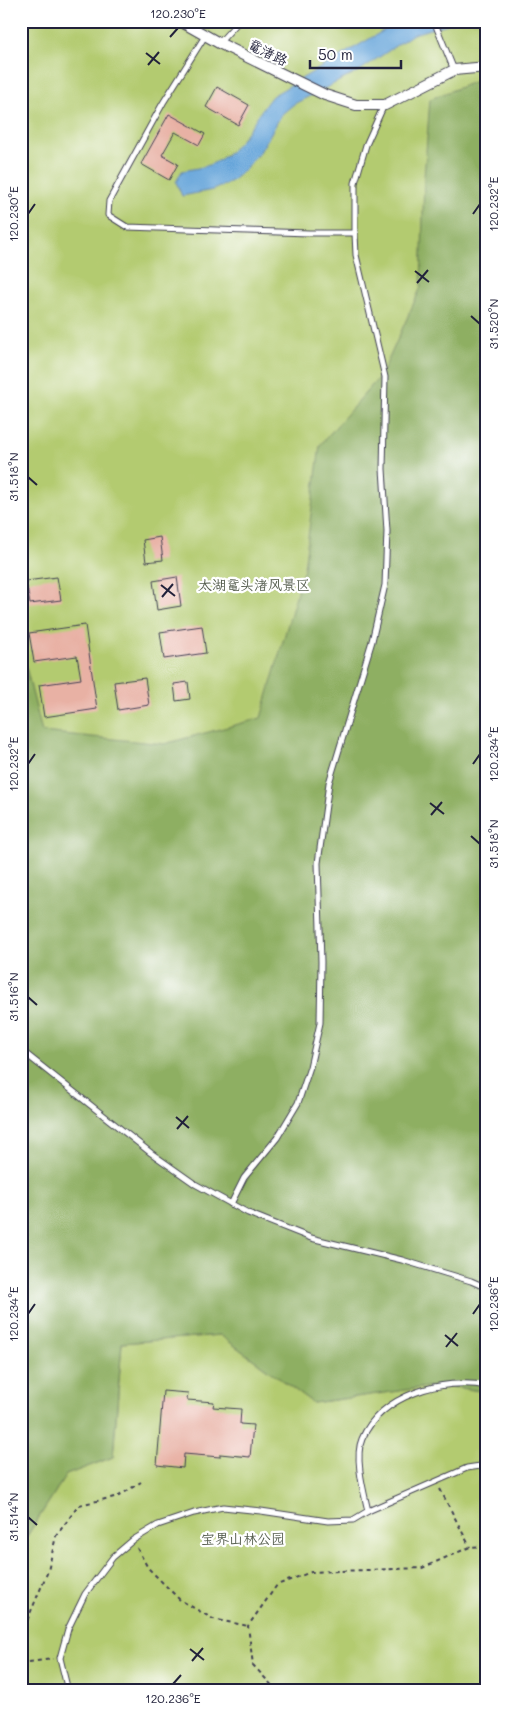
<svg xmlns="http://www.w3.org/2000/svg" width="508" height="1712" viewBox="0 0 508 1712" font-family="Mali,'LXGW WenKai TC',sans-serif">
<rect width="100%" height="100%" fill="#fff"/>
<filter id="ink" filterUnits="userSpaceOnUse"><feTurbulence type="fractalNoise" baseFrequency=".02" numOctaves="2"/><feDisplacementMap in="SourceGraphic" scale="10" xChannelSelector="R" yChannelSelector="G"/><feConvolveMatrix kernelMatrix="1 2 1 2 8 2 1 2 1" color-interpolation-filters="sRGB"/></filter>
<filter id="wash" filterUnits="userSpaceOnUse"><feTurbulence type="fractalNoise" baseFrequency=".0096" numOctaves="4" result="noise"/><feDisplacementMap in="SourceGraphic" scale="20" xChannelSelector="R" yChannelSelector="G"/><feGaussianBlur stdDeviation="1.12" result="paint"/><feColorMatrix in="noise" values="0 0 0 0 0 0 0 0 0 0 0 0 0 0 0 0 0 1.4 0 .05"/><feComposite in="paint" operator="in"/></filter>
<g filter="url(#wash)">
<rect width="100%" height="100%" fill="#f1ecd6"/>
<g fill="#b3cb70" stroke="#6a7656">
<path d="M21 21H487V1110L41 732 21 647V520L27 479 21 471Z"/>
<path d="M220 1335 313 1403 441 1385 487 1392V1691H21V1537L27 1536 66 1475 113 1457 122 1343Z"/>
</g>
<g fill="#8eaf62" stroke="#58684e">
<path d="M476 81 487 82V1392L441 1385 313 1403 220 1335 122 1343 113 1457 66 1475 27 1536 21 1537V647L42 732 164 744 261 718 304 568 320 445 382 374 421 287 424 178 430 99Z"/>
<path d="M21 471 27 479 21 520Z"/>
</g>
<path fill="#68a6da" stroke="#45648a" d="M400 21H458L413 34 359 71 294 104 282 114 260 152 245 169 232 181 213 190 182 196 176 182 182 171C191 169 201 168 209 165 240 153 252 120 272 96Z"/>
<g id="blocks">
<g fill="#e8b1a4">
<path d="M217 87 249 105 238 125 206 107Z"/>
<path d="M169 114 205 134 199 145 175 132 162 155 178 164 169 180 141 164Z"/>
<path d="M160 537 163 560 146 562 143 540Z"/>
<path d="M57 577 61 600 30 604 26 581Z"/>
<path d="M177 577 181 606 157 610 153 581Z"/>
<path d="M85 625 97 709 44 717 39 685 81 679 77 656 34 662 29 633Z"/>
<path d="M202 626 206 653 164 659 160 632Z"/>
<path d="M145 678 149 705 118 710 114 682Z"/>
<path d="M188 682 190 699 176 701 174 684Z"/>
<path d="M163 1391 188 1393 187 1400 214 1402 213 1407 241 1409 240 1424 253 1425 250 1457 220 1454V1457L184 1454 183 1468 157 1465Z"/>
</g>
</g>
</g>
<g filter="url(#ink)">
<use href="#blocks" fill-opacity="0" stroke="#414052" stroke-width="1"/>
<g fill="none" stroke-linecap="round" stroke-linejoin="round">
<defs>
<g id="lane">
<path d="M434 21 454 70"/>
<path d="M205 36 163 103 109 201 108 215 127 227 309 233H355"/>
<path d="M219 43 239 21"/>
<path d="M21 1050 151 1153 195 1184 248 1213 311 1238 402 1260 471 1281 487 1288"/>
<path d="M231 1204 244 1178 277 1138 298 1103 310 1067 320 1023 321 962 318 863 329 783 372 641 385 585 387 531 383 469 385 377 356 255 355 233V183L366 145 384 105"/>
<path d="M368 1511C364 1493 354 1457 362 1439 381 1395 443 1377 487 1386"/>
<path d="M68 1691 60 1658 68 1629 85 1594 113 1557 133 1540 158 1525 194 1513 223 1507 261 1511 328 1521 353 1520 368 1511 467 1468 487 1465"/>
</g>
<path id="street" d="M180 21 219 43 325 95 356 105H385L454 70 487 67"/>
</defs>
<use href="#lane" stroke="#414052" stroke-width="7"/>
<use href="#street" stroke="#414052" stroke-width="12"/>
<g stroke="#414052" stroke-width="2" stroke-dasharray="4 4" stroke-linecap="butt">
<path d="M440 1489 470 1547"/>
<path d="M137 1548 148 1568 180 1600 213 1619 248 1626"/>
<path d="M21 1635 48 1571 56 1536 79 1505 119 1496 141 1482"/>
<path d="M21 1663 53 1659"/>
<path d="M277 1691 253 1665 248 1626 277 1585 311 1572 422 1568 470 1547 487 1546"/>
<path d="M473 1691 487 1679"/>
</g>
<use href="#lane" stroke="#fff" stroke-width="5"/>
<use href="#street" stroke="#fff" stroke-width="10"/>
</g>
</g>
<path fill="none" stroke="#22223b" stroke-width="2" d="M170 37 178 28M146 53 160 64M148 65 159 52M28 214 35 204M473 214 480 204M415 271 429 282M417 283 428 270M471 316 480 324M28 477 37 485M161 585 175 596M162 597 173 584M28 764 35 754M473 764 480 754M430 803 444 814M431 815 442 802M471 836 480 844M28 997 37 1005M176 1117 189 1128M177 1129 188 1116M28 1314 35 1304M473 1314 480 1304M445 1335 458 1346M446 1347 457 1333M28 1517 37 1525M190 1649 204 1660M192 1661 203 1648M173 1684 181 1675"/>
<g text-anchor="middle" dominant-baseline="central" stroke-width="4.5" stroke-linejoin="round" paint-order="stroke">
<g font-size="14" fill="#22223b" stroke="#fff">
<text transform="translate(268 52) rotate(26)">鼋渚路</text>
</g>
<g font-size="14" fill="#555d4e" stroke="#fff">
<text x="254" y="584">太湖鼋头渚风景区</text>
<text x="243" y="1538">宝界山林公园</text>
</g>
</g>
<rect width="508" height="1712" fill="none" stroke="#fff" stroke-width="55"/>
<path d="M310 60v8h91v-8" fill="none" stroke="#22223b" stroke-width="2.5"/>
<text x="318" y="60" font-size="15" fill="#22223b" stroke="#ffffff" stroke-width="4" paint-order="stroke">50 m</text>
<rect x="28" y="28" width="452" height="1656" fill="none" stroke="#22223b" stroke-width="2"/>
<g font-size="12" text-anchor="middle" fill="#22223b">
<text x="178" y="18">120.230°E</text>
<text transform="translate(494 204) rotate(-90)" y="4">120.232°E</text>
<text transform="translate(14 214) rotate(-90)" y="4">120.230°E</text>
<text transform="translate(494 324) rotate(-90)" y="4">31.520°N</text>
<text transform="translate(14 477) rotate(-90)" y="4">31.518°N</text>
<text transform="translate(494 754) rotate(-90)" y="4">120.234°E</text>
<text transform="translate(14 764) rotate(-90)" y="4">120.232°E</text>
<text transform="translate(494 844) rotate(-90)" y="4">31.518°N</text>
<text transform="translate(14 997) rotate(-90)" y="4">31.516°N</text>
<text transform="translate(494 1304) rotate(-90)" y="4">120.236°E</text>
<text transform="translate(14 1314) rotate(-90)" y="4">120.234°E</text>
<text transform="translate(14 1517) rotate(-90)" y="4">31.514°N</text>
<text x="173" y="1703">120.236°E</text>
</g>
</svg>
